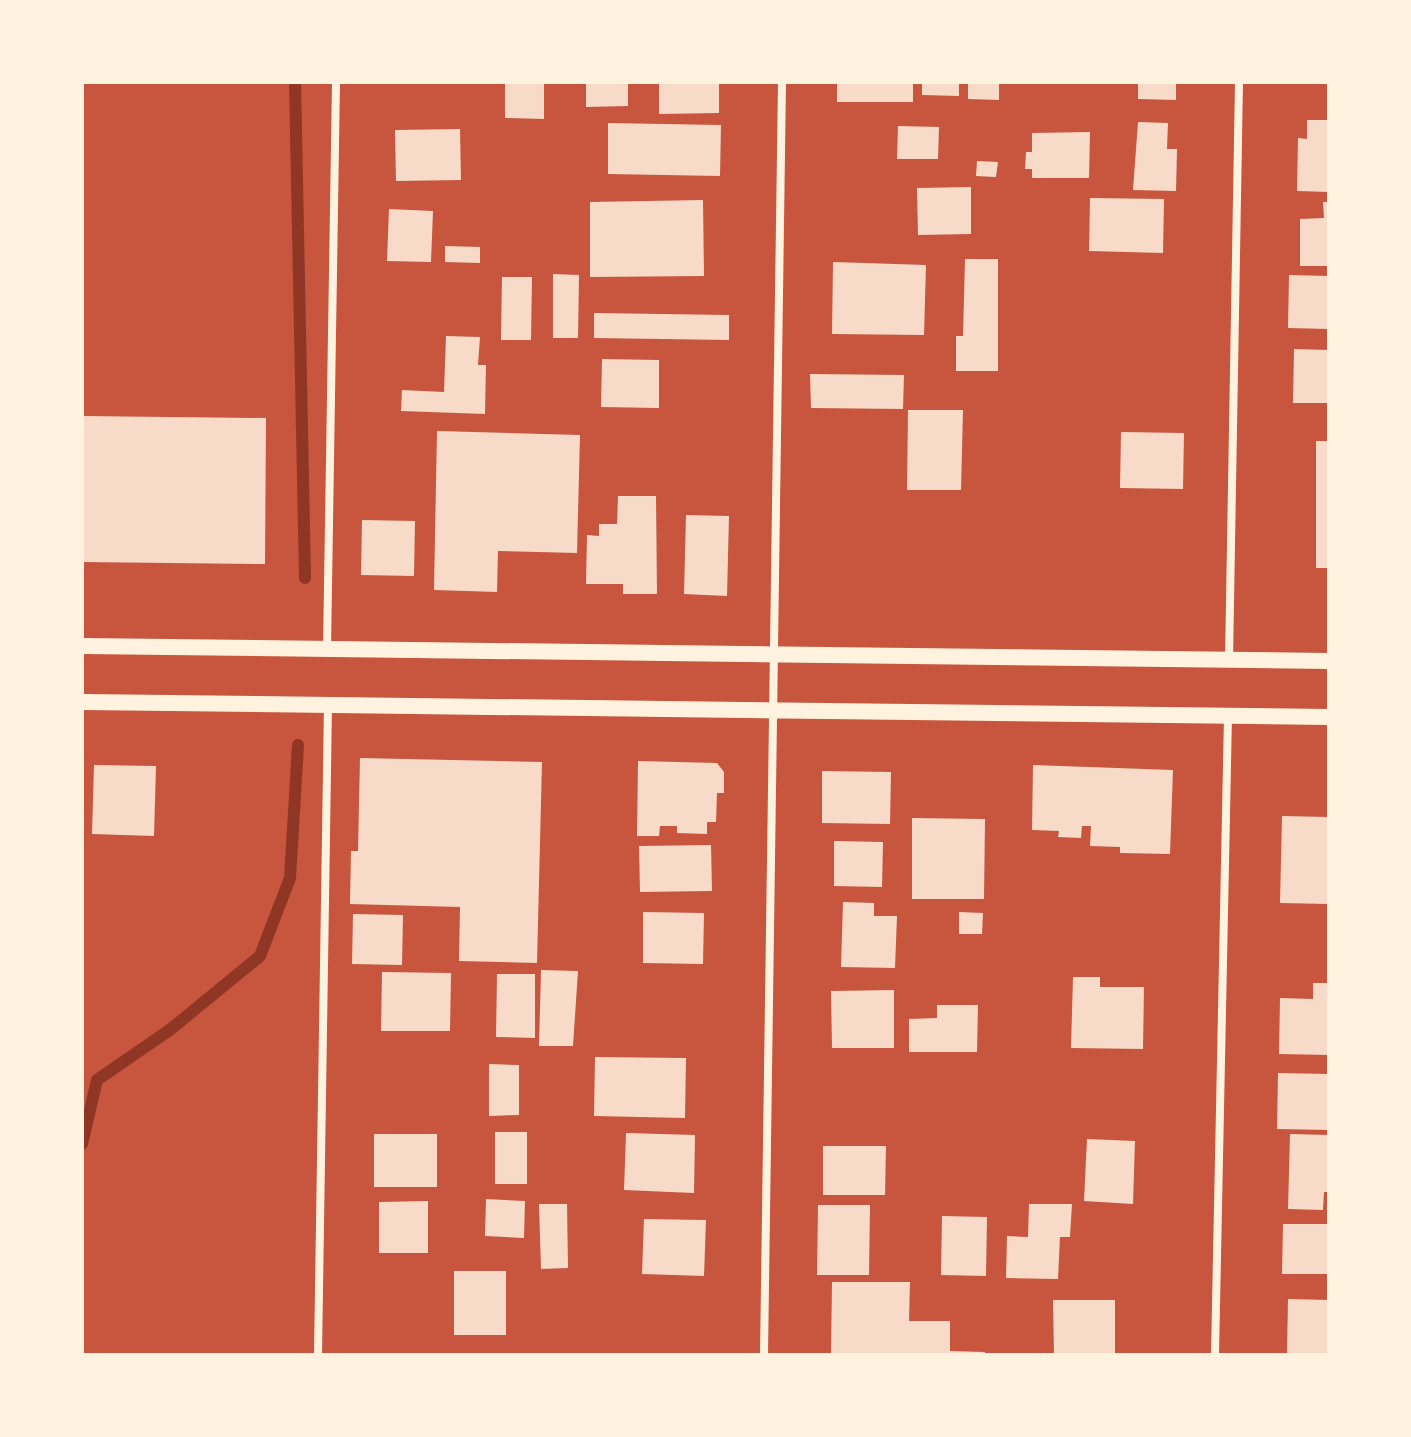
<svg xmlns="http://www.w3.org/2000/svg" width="1411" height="1437" viewBox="0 0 1411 1437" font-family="'Playfair Display',serif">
<rect width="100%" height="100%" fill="#c8553d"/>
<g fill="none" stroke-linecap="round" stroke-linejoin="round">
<g stroke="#8f3625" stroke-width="12">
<path d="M295 82 305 578"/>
<path d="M82 1144 97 1080 171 1029 260 956 290 878 298 745"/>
</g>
</g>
<g fill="#f7dbc8">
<path d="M505 82H544V119L505 118Z"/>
<path d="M586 82H628V106L586 107Z"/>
<path d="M659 82H719V113L659 114Z"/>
<rect x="837" y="82" width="76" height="20"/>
<path d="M922 82H959V96L922 95Z"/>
<path d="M968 82H999V100L968 99Z"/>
<path d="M1138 82H1176V100L1138 99Z"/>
<path d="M1307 120H1329V192L1297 191 1298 138 1307 139Z"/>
<path d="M1138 122 1168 123 1167 149H1177L1176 191 1133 190Z"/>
<path d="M608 123 721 125 720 176 608 174Z"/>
<path d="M898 126 939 127 938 159H897Z"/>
<path d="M460 129 461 180 396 181 395 130Z"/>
<path d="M1090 132 1089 178H1032V169H1025L1026 152H1032V133Z"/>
<path d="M977 161 998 162 996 177 976 176Z"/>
<path d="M971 187V234L918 235 917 188Z"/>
<path d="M1090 198 1164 199 1163 253 1089 251Z"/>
<path d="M703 200 704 276 590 277V202Z"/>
<path d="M1323 202H1329V266H1300V219L1324 218Z"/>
<path d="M389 209 433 211 431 262 387 261Z"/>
<path d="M445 246 480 247V263L445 262Z"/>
<path d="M965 259H998V371H956V336H963Z"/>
<path d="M833 262 926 265 924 335 832 334Z"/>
<path d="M553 274 579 275 578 338H553Z"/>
<path d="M1289 275 1329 276V329L1288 328Z"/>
<path d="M502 277H532L531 340H501Z"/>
<path d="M594 313 729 315V340L594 338Z"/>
<path d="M446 336 480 337 478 365H486L485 414 401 411 402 390 444 392Z"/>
<path d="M1294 349 1329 350V403H1293Z"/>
<path d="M602 359 659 360V408L601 407Z"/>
<path d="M810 374 904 375 903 409 811 408Z"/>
<path d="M908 410H963L961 490H907Z"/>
<path d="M82 416 266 418 265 564 82 562Z"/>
<path d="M437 431 580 435 577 553 498 551 497 592 434 590Z"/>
<path d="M1121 432 1184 433 1183 489 1120 488Z"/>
<rect x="1316" y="441" width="13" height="127"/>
<path d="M618 496H656L657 594H623V584H586L587 535 599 536V524H617Z"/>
<path d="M686 515 729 516 727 596 684 594Z"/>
<path d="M362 520 415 521 414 576 361 575Z"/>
<path d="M360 758 542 762 537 963 459 961 460 907 350 904 351 851H358Z"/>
<path d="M638 761 717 763 724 772V793H717L716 822H707V834L677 833V826H660L659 836H637Z"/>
<path d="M94 765 156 766 154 836 92 834Z"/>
<path d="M1033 765 1173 770 1170 854 1120 853V847L1090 846 1091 826H1082L1081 838 1058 837 1059 831 1032 830Z"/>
<path d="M822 771 891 772 890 824 822 823Z"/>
<path d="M1282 816 1329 817V904L1280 903Z"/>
<path d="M912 818 985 819 984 899H912Z"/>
<path d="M834 841 883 842 882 887 834 886Z"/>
<path d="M711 845 712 891 640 892 639 846Z"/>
<path d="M843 902 874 903V916H897L895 968 841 967Z"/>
<path d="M643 912 704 913 703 964 643 963Z"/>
<path d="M959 912 983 913 982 934H959Z"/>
<path d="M353 914 403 915 402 965 352 964Z"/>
<path d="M541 970 578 971 573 1046H539Z"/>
<path d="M382 972 451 973 450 1031H381Z"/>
<path d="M497 974H535V1038L496 1037Z"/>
<path d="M1073 977H1100V987H1144L1143 1049 1071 1048Z"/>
<path d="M1313 983H1329V1055L1279 1054 1280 998 1313 999Z"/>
<path d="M894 990V1048H832L831 991Z"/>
<path d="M937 1005H978L977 1052H909V1019L937 1018Z"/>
<path d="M595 1057 686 1058 685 1118 594 1116Z"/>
<path d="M489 1064 519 1065V1115L489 1116Z"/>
<path d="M1278 1073 1329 1074V1130L1277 1129Z"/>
<rect x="495" y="1132" width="32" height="52"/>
<path d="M626 1133 695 1135 694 1193 624 1190Z"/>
<rect x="374" y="1134" width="63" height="53"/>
<path d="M1290 1134 1329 1135V1192H1324L1323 1210 1288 1209Z"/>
<path d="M1087 1139 1135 1141 1133 1204 1084 1201Z"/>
<path d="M823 1146H886L885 1195H823Z"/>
<path d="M486 1199 525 1201 524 1238 485 1236Z"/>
<path d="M428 1201V1253H379V1202Z"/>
<path d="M539 1204H567L568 1268 541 1269Z"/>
<path d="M1029 1204H1072L1070 1237H1060L1058 1279 1006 1278 1007 1236 1028 1237Z"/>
<path d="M818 1205H870L869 1275H817Z"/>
<path d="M942 1216 987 1217 986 1276 941 1275Z"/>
<path d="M644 1219 706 1220 704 1276 642 1274Z"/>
<path d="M1283 1224H1329V1274H1282Z"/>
<rect x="454" y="1271" width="52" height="64"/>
<path d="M832 1282H910L909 1321H950V1351L985 1352V1355H831Z"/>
<path d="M1288 1299 1329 1300V1355H1287Z"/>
<path d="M1053 1300H1115V1355H1054Z"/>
</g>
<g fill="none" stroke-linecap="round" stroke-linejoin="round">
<g stroke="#fff3e0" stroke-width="8">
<path d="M327 649 336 82"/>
<path d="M1229 660 1239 82"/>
<path d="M318 1355 328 705"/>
<path d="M764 1355 782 82"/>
<path d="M1215 1355 1228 716"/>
</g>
<g stroke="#fff3e0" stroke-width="16">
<path d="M82 646 1329 661"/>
<path d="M82 702 1329 717"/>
</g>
</g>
<rect width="1411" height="1437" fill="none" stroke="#fff3e0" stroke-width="168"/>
</svg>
